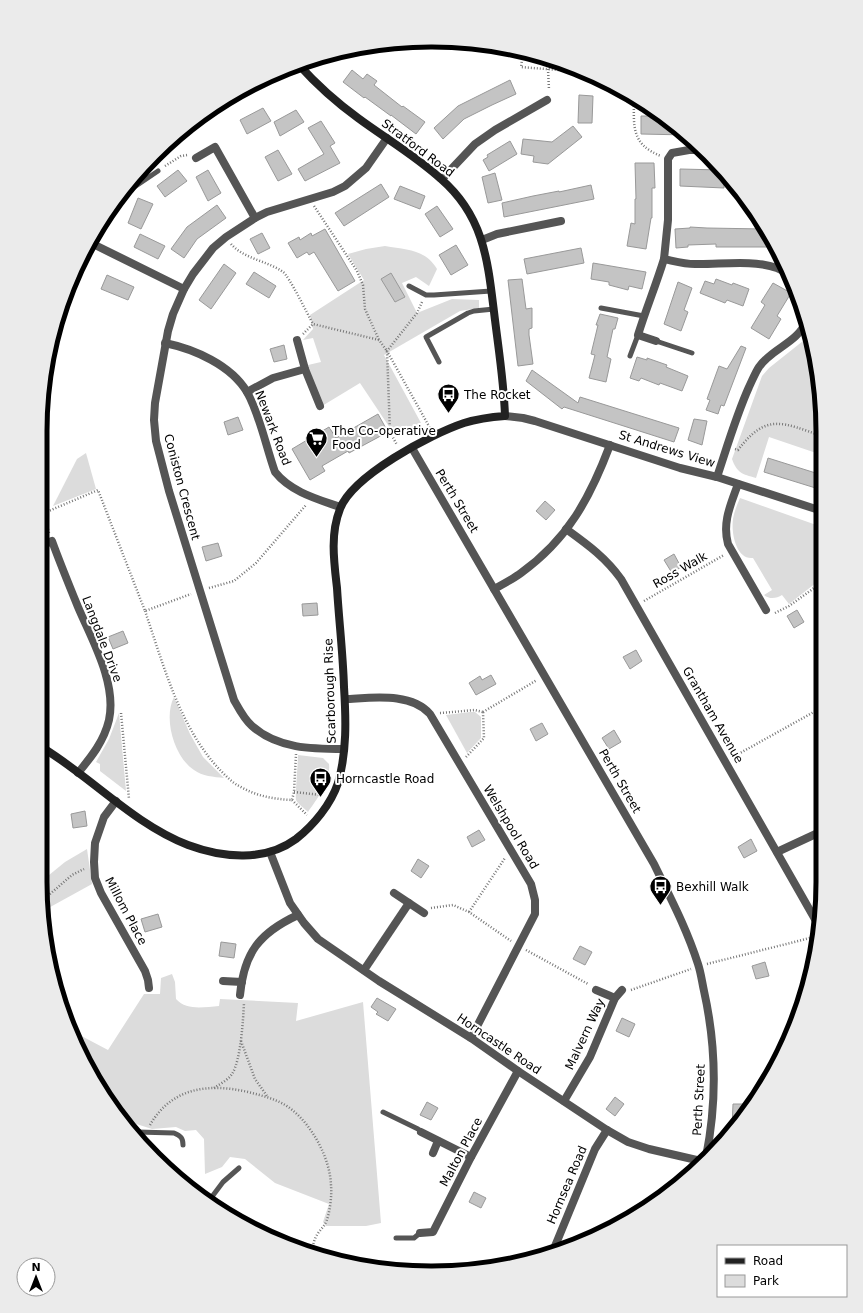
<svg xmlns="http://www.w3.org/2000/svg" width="863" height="1313" viewBox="0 0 863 1313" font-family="'DejaVu Sans',sans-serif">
<rect width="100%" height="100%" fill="#fff"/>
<g fill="#dcdcdc">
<path d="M385 246C407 250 425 249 437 269L429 286 416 277 402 283 417 313 452 299 479 300V308L460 311 384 355 421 423 396 437 360 383 322 406 308 365 321 362 313 338 303 340 313 329 310 315 364 280 348 254 366 249Z"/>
<path d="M810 330 822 406V455L769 437 756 478C742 474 737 473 732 459L762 376 769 368 803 341Z"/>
<path d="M86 453 96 489 53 506 77 459Z"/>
<path d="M740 498 822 527 821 579 789 604 782 595C777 598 770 600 764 595L772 590 753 558C736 560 731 533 733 519 734 512 737 505 740 498Z"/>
<path d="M174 697 190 734 203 757 224 778C214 777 202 776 194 770 174 757 163 718 174 697Z"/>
<path d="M470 712H475L481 717V738L467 753 446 715Z"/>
<path d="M119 713 126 791 100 771V764L96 762 109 739Z"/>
<path d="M298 755 323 758 329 764C331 781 317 799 308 812 304 808 298 804 296 800 295 798 298 761 298 755Z"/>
<path d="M87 849 92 884 43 911V880L65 862Z"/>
<path d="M172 974 175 982 176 999C187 1011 204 1007 219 1006L220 999 298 1003 296 1021 363 1002 381 1223 366 1226H326L323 1222 329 1204 275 1183 245 1159 230 1157 222 1167 205 1174 204 1139 196 1130 185 1131 176 1127 152 1129 127 1121 116 1109V1101H108L106 1099 72 1031 108 1050 144 994H160L161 978Z"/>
</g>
<g fill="#c4c4c4" stroke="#999">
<path d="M352 70 363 79 367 74 377 81 374 85 402 107 403 106 425 122 416 134 391 115V116L365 97 364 98 343 82Z"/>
<path d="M510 80 516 94 492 105 464 119 443 139 434 128 458 106Z"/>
<path d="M579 95 593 96 592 123H578Z"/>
<path d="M263 108 271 121 247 134 240 120Z"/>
<path d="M296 110 304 122 280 136 274 122Z"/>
<path d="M641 116H650V118H663L687 135 641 134Z"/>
<path d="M321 121 335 143 330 146 340 163 305 181 298 169 324 154 308 128Z"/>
<path d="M573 126 582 137 548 164 533 162 534 156 521 154 523 139 552 142Z"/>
<path d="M510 141 517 154 489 171 483 160 488 157 487 155Z"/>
<path d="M278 150 292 174 278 181 265 157Z"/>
<path d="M635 163H654L655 188H652V218H651L646 249 627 246 631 223 635 224V199H636Z"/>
<path d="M680 169 721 170 735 185H724V188L680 186Z"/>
<path d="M178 170 187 181 165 197 157 186Z"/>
<path d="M208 170 221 193 208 201 196 177Z"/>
<path d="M495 173 502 200 488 203 482 177Z"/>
<path d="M381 184 389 197 344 226 335 213Z"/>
<path d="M591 185 594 199 504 217 502 203 533 196 559 191V192Z"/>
<path d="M400 186 425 196 420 209 394 199Z"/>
<path d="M138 198 153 204 141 229 128 223Z"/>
<path d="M217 205 226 218 197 239 184 258 171 249 187 227Z"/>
<path d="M437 206 453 229 440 237 425 214Z"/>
<path d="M690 227 707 228 764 229 775 247H716V244L688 245V247L676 248 675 229 690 228Z"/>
<path d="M325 229 355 281 338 291 314 252 309 255 307 252 297 258 288 243 299 237 300 240 311 233 312 236Z"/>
<path d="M262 233 270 248 258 254 250 239Z"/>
<path d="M140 234 165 246 158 259 134 247Z"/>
<path d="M456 245 468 265 451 275 439 255Z"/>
<path d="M581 248 584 263 527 274 524 259Z"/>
<path d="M593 263 646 272 642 289 629 286 628 290 609 285V282L591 279Z"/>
<path d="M224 264 236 273 211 309 199 300Z"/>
<path d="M254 272 276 286 269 298 246 284Z"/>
<path d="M391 273 405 297 395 302 381 279Z"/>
<path d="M107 275 134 287 128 300 101 289Z"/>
<path d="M522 279 526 309 532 308V328L529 329V335L533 364 518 366 508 280Z"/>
<path d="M716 279 732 285 733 283 749 289 743 306 727 300 725 303 700 293 705 281 714 284Z"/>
<path d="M678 282 692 288 684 310 688 312 681 331 664 324Z"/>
<path d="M773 283 791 293 777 316 781 319 769 339 751 328 765 305 761 302Z"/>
<path d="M600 314 618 318 615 329H613L607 357 611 359 606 382 589 378 595 355 591 354 598 325H596Z"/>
<path d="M284 345 287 359 274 362 270 349Z"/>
<path d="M741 346 746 348 724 406 721 405 718 414 706 410 710 400 707 399 719 366 727 369Z"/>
<path d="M637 357 647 360V358L667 365 666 367 688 376 682 391 660 383 659 385 641 378 639 381 630 378Z"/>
<path d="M532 370 578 403 580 397 679 428 674 442 564 407 562 409 526 381Z"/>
<path d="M378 414 388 432 349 453 348 451 322 466 325 471 310 480 292 449 329 427 336 438Z"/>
<path d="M238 417 243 430 228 435 224 422Z"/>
<path d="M694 419 707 421 702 445 688 440Z"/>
<path d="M768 458 822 475V490L764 472Z"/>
<path d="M545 501 555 510 546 520 536 511Z"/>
<path d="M218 543 222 556 206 561 202 547Z"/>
<path d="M674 554 681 567 672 573 664 560Z"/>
<path d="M317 603 318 615 303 616 302 604Z"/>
<path d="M797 610 804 622 794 628 787 616Z"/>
<path d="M123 631 128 643 113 649 108 637Z"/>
<path d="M636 650 642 661 630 669 623 657Z"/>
<path d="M491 675 496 684 476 695 469 683 480 676 482 680Z"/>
<path d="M542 723 548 734 536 741 530 729Z"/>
<path d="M614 730 621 742 609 749 602 738Z"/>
<path d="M85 811 87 826 73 828 71 814Z"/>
<path d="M479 830 485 840 472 847 467 837Z"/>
<path d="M751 839 757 851 744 858 738 847Z"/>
<path d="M418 859 429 866 421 878 411 871Z"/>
<path d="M158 914 162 927 145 932 141 919Z"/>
<path d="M221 942 236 944 234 958 219 956Z"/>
<path d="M580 946 592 952 585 965 573 959Z"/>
<path d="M765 962 769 976 756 979 752 966Z"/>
<path d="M377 998 396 1009 388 1021 376 1014 378 1012 371 1007Z"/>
<path d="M622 1018 635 1024 629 1037 616 1031Z"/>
<path d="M615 1097 624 1104 615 1116 606 1109Z"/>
<path d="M427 1102 438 1108 431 1120 420 1115Z"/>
<path d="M733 1104H748L732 1129Z"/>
<path d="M474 1192 486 1198 481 1208 469 1202Z"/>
</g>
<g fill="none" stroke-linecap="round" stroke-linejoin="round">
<g stroke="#777" stroke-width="2.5" stroke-dasharray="1 2" stroke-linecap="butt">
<path d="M523 53 521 67 582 72"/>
<path d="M548 69 549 90"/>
<path d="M634 97C634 125 630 144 661 156"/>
<path d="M165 166 181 156 187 155"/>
<path d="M314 206 357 271 363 285 365 309 379 340"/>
<path d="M231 244C244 259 268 261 283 272 289 276 308 315 313 324"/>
<path d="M422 302 417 313 387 351 430 428"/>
<path d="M303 334 313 324 379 340 387 351 390 432 397 445"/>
<path d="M735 449 738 450C767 412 783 423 822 436"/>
<path d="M49 533 44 513 98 490 145 611 191 594"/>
<path d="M209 588 234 581 256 563 306 505"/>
<path d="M644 601 724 555"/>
<path d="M145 611C164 666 180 730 223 773 228 778 233 783 239 786 256 796 273 799 292 800L294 792 296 754"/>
<path d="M775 613 789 606 821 583"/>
<path d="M483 712 537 680"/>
<path d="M121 713 129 799"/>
<path d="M440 713 475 710 483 712"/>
<path d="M466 757 484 738 483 712"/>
<path d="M733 757 821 708"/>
<path d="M294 792 321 795"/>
<path d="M292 800 307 815"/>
<path d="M43 900 72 875 84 869"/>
<path d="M431 908 453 905 469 912 511 941"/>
<path d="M469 912 505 858"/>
<path d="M526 950 588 984"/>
<path d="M707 964 814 937"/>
<path d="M631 990 691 969"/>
<path d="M241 1041 255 1079 267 1096"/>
<path d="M214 1088C220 1084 228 1080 232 1074 241 1060 243 1020 244 1003"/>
<path d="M150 1125C172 1087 209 1083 248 1092 263 1096 278 1099 291 1109 312 1125 330 1158 331 1185 332 1195 330 1215 325 1224 322 1229 317 1233 315 1239 313 1243 313 1249 311 1253"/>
</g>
<g stroke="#555" stroke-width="5">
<path d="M124 194 158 171"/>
<path d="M409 286 426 295H434L491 291"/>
<path d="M601 308 644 316"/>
<path d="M656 341 692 353"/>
<path d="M630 356 638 335"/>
<path d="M439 362 426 337 468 313 474 311 494 309"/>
<path d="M383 1112 418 1129 421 1132"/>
<path d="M137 1132 174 1133C181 1136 183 1138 183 1145"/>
<path d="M208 1202 223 1182 239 1168"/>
<path d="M396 1238H414L420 1233"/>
</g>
<g stroke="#555" stroke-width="8">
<path d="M702 150H689L672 153 668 159V220L664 259C674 261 684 264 695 264 722 265 766 257 788 274"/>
<path d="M196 158 215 147 255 218"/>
<path d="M442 179 475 144 495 130 547 100"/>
<path d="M482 240 497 234 561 221"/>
<path d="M93 244 184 289"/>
<path d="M656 341 638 335C646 309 656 285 664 259"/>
<path d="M165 343C194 349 231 365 247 392 260 415 266 447 275 472 291 492 317 499 340 507"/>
<path d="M305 369 320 406"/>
<path d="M247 392 273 378 305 369 297 340"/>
<path d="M505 416 523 418 535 421 680 468 717 477 822 511"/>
<path d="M412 448 654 864C670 897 687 929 698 964 701 973 702 982 704 991 716 1045 717 1102 706 1157"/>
<path d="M717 477C727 447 736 416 749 387 752 381 755 373 759 367 772 348 798 343 806 321"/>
<path d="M738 484C731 504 722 522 728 544L766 610"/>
<path d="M566 529C588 545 605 557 621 579L820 928"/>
<path d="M43 545 52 541C60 563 69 585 78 607 92 640 117 683 109 720 104 741 92 756 78 773"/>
<path d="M494 589C503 584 513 579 521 573 568 539 590 498 610 445"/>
<path d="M345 699C372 698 411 692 430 714L531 884 535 900V914L471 1038"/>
<path d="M344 749C312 749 278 749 252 726 244 719 239 709 234 700L169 491 156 441 154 420 155 403 168 331 173 314 184 289 193 274 213 248 226 237 255 218 267 212 333 192 345 186 366 168 387 138"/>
<path d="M116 801 104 817 95 843 94 862 95 878 101 893 145 971 148 980 149 988"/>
<path d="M270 852 290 903 304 923 318 939 379 981 471 1038 518 1071 607 1130 628 1142 649 1149 701 1161"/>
<path d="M777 852 820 832"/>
<path d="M394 893 424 913"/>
<path d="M364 970 409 903"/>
<path d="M223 981 242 982"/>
<path d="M596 990 615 998"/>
<path d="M240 995C244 953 259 933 298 915"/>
<path d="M564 1101 590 1057 615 998 622 990"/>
<path d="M421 1132 471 1157"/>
<path d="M433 1153 438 1141"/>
<path d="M420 1233 433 1232 471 1157 518 1071"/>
<path d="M553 1251 595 1149 607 1130"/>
</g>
<path stroke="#222" stroke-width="8" d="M43 748C92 778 134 824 188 845 223 858 265 862 296 839 314 825 331 804 338 783 347 752 346 719 344 687 343 654 339 621 337 588 334 562 330 534 340 509 352 476 431 434 464 423 477 419 491 417 505 416 504 384 499 352 495 320 488 265 486 218 441 179 416 156 385 138 358 118 336 102 317 85 299 65"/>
</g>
<defs>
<symbol id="bus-pin" viewBox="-11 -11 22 30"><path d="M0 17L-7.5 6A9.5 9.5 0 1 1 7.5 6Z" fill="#000" stroke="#fff"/><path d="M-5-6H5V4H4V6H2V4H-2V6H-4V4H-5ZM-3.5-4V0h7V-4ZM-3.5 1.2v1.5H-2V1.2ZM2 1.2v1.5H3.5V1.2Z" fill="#fff"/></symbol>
<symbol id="supermarket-pin" viewBox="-11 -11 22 30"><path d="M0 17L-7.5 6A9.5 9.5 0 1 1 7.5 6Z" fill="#000" stroke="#fff"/><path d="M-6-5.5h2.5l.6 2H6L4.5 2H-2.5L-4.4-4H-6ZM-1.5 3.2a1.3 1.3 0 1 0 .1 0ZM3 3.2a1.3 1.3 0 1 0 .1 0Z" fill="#fff"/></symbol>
</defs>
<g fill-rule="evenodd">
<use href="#bus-pin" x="436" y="382" width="25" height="34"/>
<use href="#supermarket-pin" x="304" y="426" width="25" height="34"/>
<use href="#bus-pin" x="308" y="766" width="25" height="34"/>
<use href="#bus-pin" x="648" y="874" width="25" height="34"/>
</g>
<g text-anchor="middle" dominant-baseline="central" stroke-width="4" stroke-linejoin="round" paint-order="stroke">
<g font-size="12" fill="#000" stroke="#fff">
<text transform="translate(418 148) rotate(37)">Stratford Road</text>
<text transform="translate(273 428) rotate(69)">Newark Road</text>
<text transform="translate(667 449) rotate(17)">St Andrews View</text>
<text transform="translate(182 487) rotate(75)">Coniston Crescent</text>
<text transform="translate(457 501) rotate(59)">Perth Street</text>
<text transform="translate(680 570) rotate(-30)">Ross Walk</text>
<text transform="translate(102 639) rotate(69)">Langdale Drive</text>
<text transform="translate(330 691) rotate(-92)">Scarborough Rise</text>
<text transform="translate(713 715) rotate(60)">Grantham Avenue</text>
<text transform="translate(620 781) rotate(60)">Perth Street</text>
<text transform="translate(511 827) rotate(59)">Welshpool Road</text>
<text transform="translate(126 911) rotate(62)">Millom Place</text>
<text transform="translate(585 1034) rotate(-65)">Malvern Way</text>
<text transform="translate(499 1044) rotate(34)">Horncastle Road</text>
<text transform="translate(699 1100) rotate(-87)">Perth Street</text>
<text transform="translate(461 1152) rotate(-62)">Malton Place</text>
<text transform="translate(567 1185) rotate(-67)">Hornsea Road</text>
</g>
<g font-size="12" fill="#000" stroke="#fff" text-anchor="start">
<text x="464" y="395">The Rocket</text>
<text x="332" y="431">The Co-operative<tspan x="332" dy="14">Food</tspan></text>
<text x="336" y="779">Horncastle Road</text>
<text x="676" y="887">Bexhill Walk</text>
</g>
</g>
<path d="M0 0H863V1313H0ZM431 47H432A384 384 0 0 1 816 431V882A384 384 0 0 1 432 1266H431A384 384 0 0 1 47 882V431A384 384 0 0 1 431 47Z" fill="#ebebeb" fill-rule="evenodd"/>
<path fill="none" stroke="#000" stroke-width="5" d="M431 47H432A384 384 0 0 1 816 431V882A384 384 0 0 1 432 1266H431A384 384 0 0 1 47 882V431A384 384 0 0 1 431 47Z"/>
<rect x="717" y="1245" width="130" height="52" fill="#ffffff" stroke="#999999"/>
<rect x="725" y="1258" width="20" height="6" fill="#222222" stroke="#999999"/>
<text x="753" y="1265" font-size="12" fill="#000000">Road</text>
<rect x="725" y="1275" width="20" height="12" fill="#dcdcdc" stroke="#999999"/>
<text x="753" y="1285" font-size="12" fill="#000000">Park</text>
<g transform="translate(36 1277)"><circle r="19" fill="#ffffff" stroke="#999999"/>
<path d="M0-3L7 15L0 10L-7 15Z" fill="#000000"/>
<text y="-6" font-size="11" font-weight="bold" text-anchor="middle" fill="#000000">N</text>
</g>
</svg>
